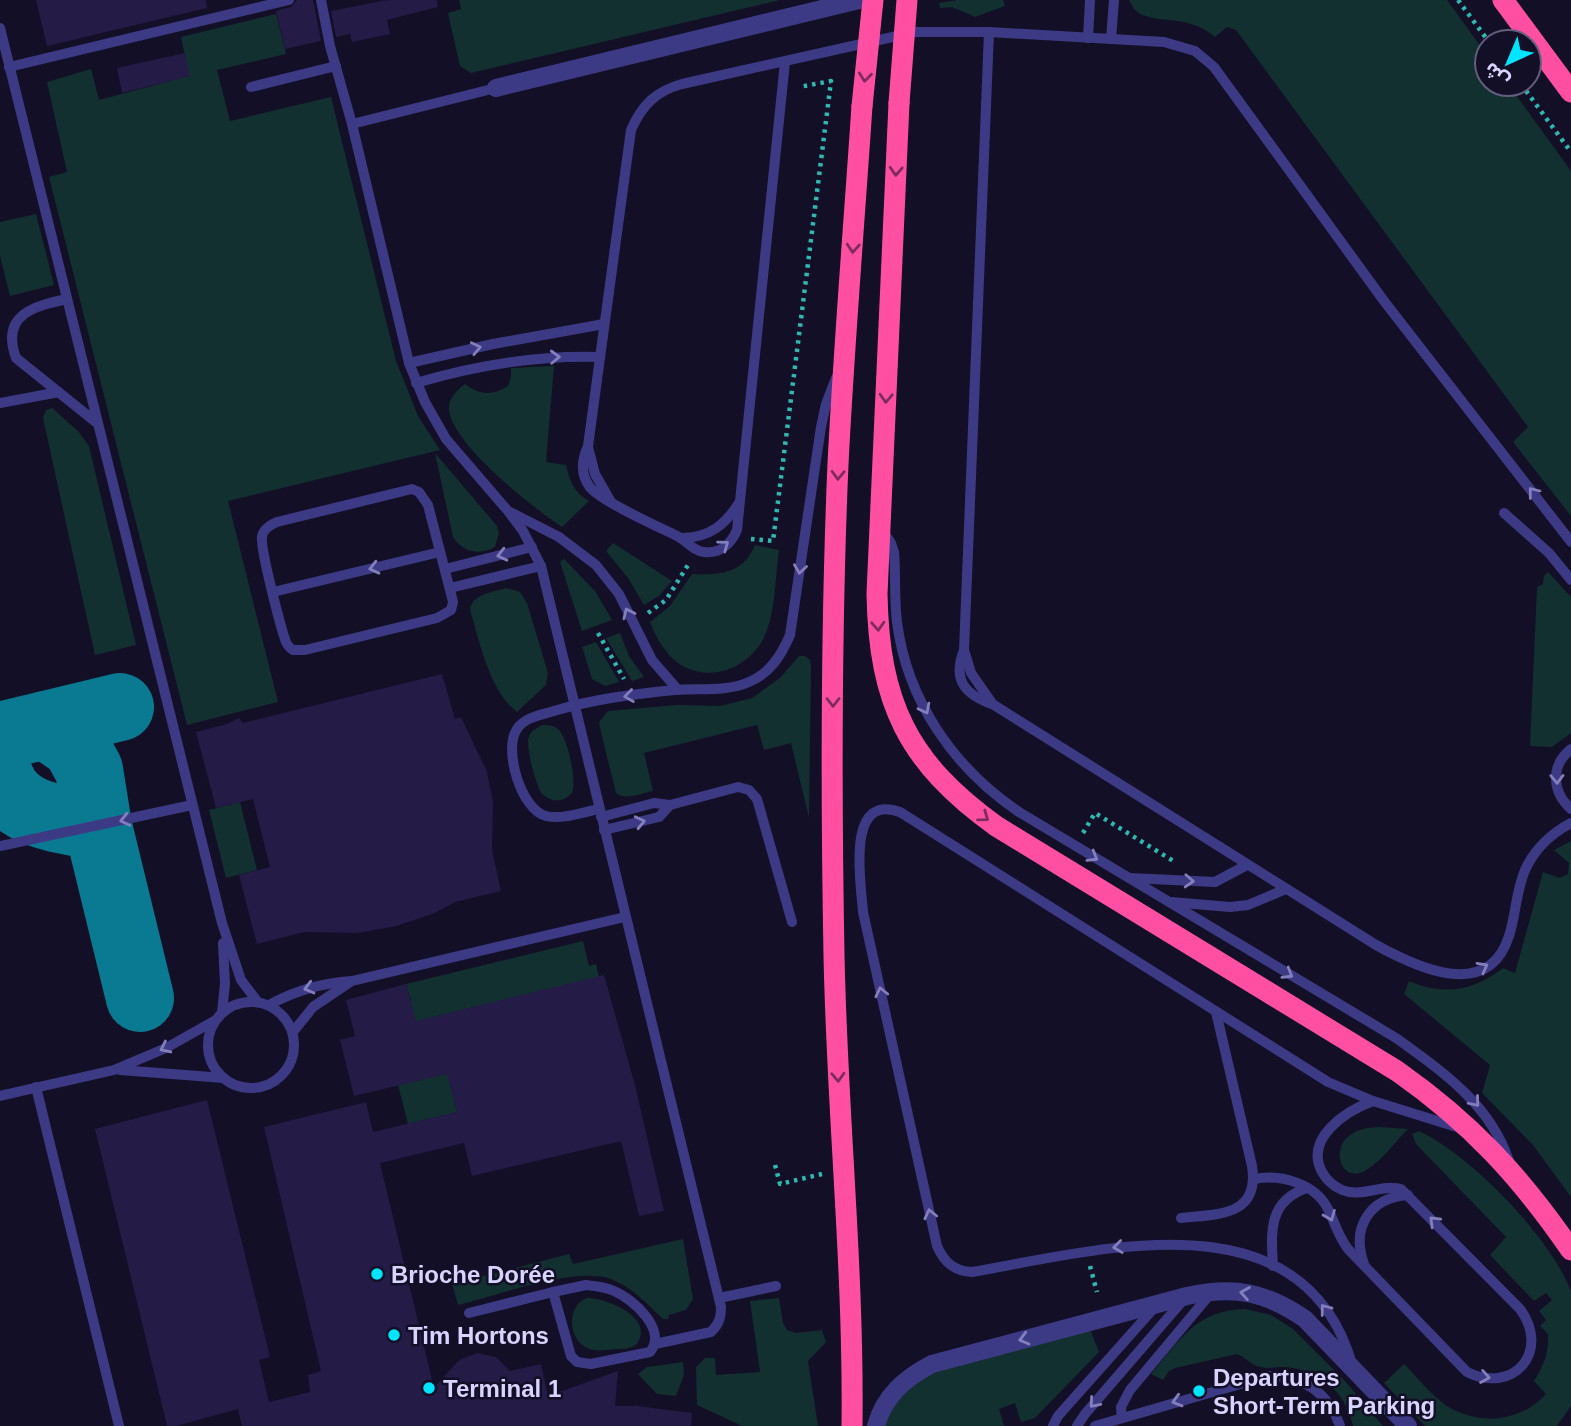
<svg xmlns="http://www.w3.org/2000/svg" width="1571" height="1426" viewBox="0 0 1571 1426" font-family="Helvetica,'Noto Sans Arabic',sans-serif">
<rect width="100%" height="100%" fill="#130f26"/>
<g fill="#12302f">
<path d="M459 0H780L471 73 460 66 448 13 461 9Z"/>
<path d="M958 0H1003L1005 6 975 17 952 7 940 8 939 3Z"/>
<path d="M1129 0H1447L1487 55V84H1508L1571 171V516L1513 442 1528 427 1236 30 1227 27 1215 37C1187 14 1167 25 1140 14L1134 9Z"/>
<path d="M276 14 286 54 217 70 230 121 331 97 396 361 418 416 440 450 228 501 278 702 187 725 49 177 67 172 47 82 91 69 99 100 189 76 181 37Z"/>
<path d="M36 214 54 285 10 296 0 256V222Z"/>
<path d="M554 366 546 462 566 465C570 482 574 492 589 501L562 527C535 509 445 440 449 405 451 396 458 389 465 384 480 395 492 396 508 386L511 377V368Z"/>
<path d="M52 408 78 431 89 446 136 645 95 655 43 418 46 410Z"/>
<path d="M435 453 497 526 499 533 495 547C479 556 463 552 453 537Z"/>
<path d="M613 543 672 581 660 595 644 605 628 578 606 551Z"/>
<path d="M755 545 779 550C775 577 776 610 765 635 750 670 703 687 672 658 662 648 655 635 650 622L670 606 692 574C720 575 743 574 755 545Z"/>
<path d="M564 559 595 591 612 620 582 631 560 562Z"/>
<path d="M1548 572 1571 597V733L1552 747 1530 746 1537 587 1543 584 1544 576Z"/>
<path d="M506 588 520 592 527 603 548 673 546 685 517 712C490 692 479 641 470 609 473 594 493 592 506 588Z"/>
<path d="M620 633 629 656 644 677 632 681 606 638Z"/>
<path d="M596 642 619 682 605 686 592 679 582 647Z"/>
<path d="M799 656H805L810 660 811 666 809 818 791 743 764 750 757 725 644 753 653 791C642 793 626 801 616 793L600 728 599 722 608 711 677 705 720 706 752 698 780 678Z"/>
<path d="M542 725C548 725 553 725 558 729 568 738 577 781 572 793 562 803 552 803 541 793 536 783 525 747 529 736 532 730 537 728 542 725Z"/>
<path d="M240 802 257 870 226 878 209 810Z"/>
<path d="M1571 841V1197L1533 1145 1482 1093 1490 1065 1404 994 1409 981C1443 996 1474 991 1503 968L1515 973 1543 872 1560 878 1568 874 1569 863 1554 850Z"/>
<path d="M583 941 589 966 596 964 599 977 433 1017 457 1112 408 1124 398 1085 399 1004 411 1001 406 984Z"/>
<path d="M1379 1127 1408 1129C1395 1142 1383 1159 1368 1169 1338 1191 1319 1128 1379 1127Z"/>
<path d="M1419 1131C1472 1156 1549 1236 1571 1291V1406L1557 1426H1425L1384 1383 1404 1364C1418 1378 1431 1395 1447 1406 1479 1426 1521 1422 1546 1394L1534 1381C1544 1365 1549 1352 1548 1334L1540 1326 1546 1320 1539 1311 1552 1300 1546 1293 1534 1301 1490 1255 1506 1237 1416 1144 1412 1134Z"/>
<path d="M683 1239 693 1299 686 1310 669 1315 668 1319H663C647 1304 632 1287 611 1279 576 1266 496 1296 458 1305L452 1284 569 1254 573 1264Z"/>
<path d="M587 1298C608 1298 655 1318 637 1344 630 1349 623 1349 615 1349 606 1350 595 1352 587 1348 568 1339 566 1306 587 1298Z"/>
<path d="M779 1298 783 1323 787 1330 796 1333 822 1330 826 1342 808 1361 818 1426H742L697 1405 696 1367 705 1358H715L716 1375 760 1372 750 1301Z"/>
<path d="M1245 1309 1271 1315 1293 1329 1345 1381 1383 1426H1353C1345 1391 1320 1369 1283 1367 1276 1367 1268 1369 1261 1367 1251 1366 1246 1357 1237 1354L1175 1368 1169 1371 1163 1380 1151 1374C1180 1340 1196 1310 1245 1309Z"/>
<path d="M1090 1329 1099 1352 1035 1418 1021 1422 1015 1403 999 1409 1004 1426H884L895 1401 924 1374Z"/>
<path d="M683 1362 684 1375 676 1396 657 1394 638 1374 647 1367Z"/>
</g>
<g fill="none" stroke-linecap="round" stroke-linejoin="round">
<g stroke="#0a7a92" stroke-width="68">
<path d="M46 725 76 746 89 770 98 826 140 998"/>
<path d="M0 736 120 707"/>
<path d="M0 777C14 817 62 819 98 826"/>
</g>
</g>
<g fill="#241b47">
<path d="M36 0H206L207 8 47 46Z"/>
<path d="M297 0H313L321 41 285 49 276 11 291 7Z"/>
<path d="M387 0H437L438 7 387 20 390 34 352 42 350 34 336 37 331 11Z"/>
<path d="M185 53 190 76 122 93 117 68Z"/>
<path d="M442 674 455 719 461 717 487 772 493 802 492 850 501 891 455 902 435 913 397 926 357 933 304 932 257 944 239 875 270 867 253 799 216 808 196 732 227 724 239 718 243 723Z"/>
<path d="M604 975 635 1085 664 1211 639 1216 621 1141 472 1176 464 1143 380 1163 434 1388 459 1360 477 1353 496 1357 510 1371 541 1364 548 1396 618 1371 615 1406H637L692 1413 691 1426H242L238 1409 176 1426H167L95 1129 207 1100 270 1357 259 1360 269 1402 310 1392 308 1375 321 1371 264 1127 366 1102 373 1132 457 1112 447 1074 354 1096 340 1040 355 1036 346 1000 406 984 416 1021Z"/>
</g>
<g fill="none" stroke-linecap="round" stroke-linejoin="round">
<g stroke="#2fb8b0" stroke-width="4.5" stroke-dasharray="3.5 5" stroke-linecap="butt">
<path d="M1458 0 1489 42"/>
<path d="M1521 84 1571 152"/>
<path d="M751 539 773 541 831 81 799 87"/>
<path d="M648 613 666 600 688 565"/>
<path d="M598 633 624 679"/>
<path d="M1083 833 1095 813 1175 862"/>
<path d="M775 1165 780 1184 822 1174"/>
<path d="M1090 1266 1097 1292"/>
</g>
<g stroke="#3d3a85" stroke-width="10">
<path d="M321 0 330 46 352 124 409 363 425 402 446 439 508 511 523 531 541 566C600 813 661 1060 721 1307 721 1318 719 1324 711 1332L655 1344"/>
<path d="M0 28 222 923 241 980 257 1001"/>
<path d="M989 32 964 650 971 673 992 703"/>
<path d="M1088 38 1090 0"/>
<path d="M1111 39 1114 0"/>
<path d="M785 62 737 530C731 544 720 554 704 552 693 551 687 541 677 536 659 527 598 500 589 486 580 473 582 459 588 446L631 130C642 105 656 91 682 84L915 32H989L1164 42 1195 51 1214 67 1384 301 1571 542"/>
<path d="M9 67 289 0"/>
<path d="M251 87 336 66"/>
<path d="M352 124 496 88"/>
<path d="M67 299C35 306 0 314 16 358L97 423"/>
<path d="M409 363 493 344 604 324"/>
<path d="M416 383C477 365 536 355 600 357"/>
<path d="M0 403 59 392"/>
<path d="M588 447 595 474 611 502"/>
<path d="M412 489 419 492 428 505 451 594 453 602 451 610 437 618 305 650H293C288 646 288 647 286 642 281 629 260 548 262 537 263 529 270 525 277 522Z"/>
<path d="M510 512 559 537 596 565 619 594 652 660 678 690"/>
<path d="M1504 513 1549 553 1571 580"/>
<path d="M882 530 891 543 894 552C896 575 894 599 897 622 907 701 954 768 1019 812L1396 1038C1443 1072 1490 1104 1509 1161"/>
<path d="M683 538C710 537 725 525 739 503"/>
<path d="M445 569 532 547"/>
<path d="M450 588 541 566"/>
<path d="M273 592 440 552"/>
<path d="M964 650C952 680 965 695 994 705L1376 945C1416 967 1488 1002 1509 936 1516 915 1516 889 1526 868 1535 849 1552 833 1571 823"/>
<path d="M1571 749C1550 766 1552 792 1571 809"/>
<path d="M599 809C583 812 562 820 546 816 521 810 503 749 517 729 525 717 541 715 554 711 593 699 635 694 675 690 700 688 726 692 749 682 770 673 781 656 790 635L821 427 826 404 836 378"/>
<path d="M601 817 654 803 670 805 738 787 749 790 757 799 792 922"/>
<path d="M604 830 659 817 670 805"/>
<path d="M0 846 192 805"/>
<path d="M1130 878 1215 882 1247 865"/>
<path d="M1171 902 1230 907 1248 905 1286 889"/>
<circle cx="251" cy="1045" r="43"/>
<path d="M269 1005C296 990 321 983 352 981L625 917"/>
<path d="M222 1012 225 984 223 943"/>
<path d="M293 1032 313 1007 350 982"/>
<path d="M120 1070 224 1078"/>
<path d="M36 1087 119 1426"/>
<path d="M0 1096 114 1070 166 1048 214 1021"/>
<path d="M1254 1179C1280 1174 1315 1183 1328 1209 1335 1223 1338 1236 1348 1249L1467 1372C1514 1395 1551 1351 1520 1309L1401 1189C1381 1184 1361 1198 1342 1190 1333 1186 1326 1179 1322 1172 1304 1138 1346 1111 1373 1101"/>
<path d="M1181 1218C1217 1214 1260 1217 1252 1166L1216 1012"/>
<path d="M1364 1264C1351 1228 1369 1198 1408 1195"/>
<path d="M1273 1266C1271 1232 1268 1201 1307 1188"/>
<path d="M586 1285C596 1286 605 1287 614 1291 633 1299 668 1330 650 1352L591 1364 577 1362 571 1356 553 1292Z"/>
<path d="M719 1298 776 1286"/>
<path d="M469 1313 553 1292"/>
<path d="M1352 1364C1302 1192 1099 1250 972 1272 954 1271 944 1262 937 1246L863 912C861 884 845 792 900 812L1328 1082 1373 1101 1460 1128"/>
<path d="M1122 1418 1121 1407 1130 1390 1211 1293"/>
<path d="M1053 1426 1058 1416 1155 1307"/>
<path d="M1077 1426 1085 1414 1185 1298"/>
<path d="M1095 1426 1268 1376C1303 1376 1328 1392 1340 1426"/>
</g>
<g stroke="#3d3a85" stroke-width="18">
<path d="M496 88 859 0"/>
<path d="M876 1426C884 1396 905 1378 932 1364L1187 1296C1234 1286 1264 1291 1305 1319L1408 1426"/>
</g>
<g stroke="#ff4fa3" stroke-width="21">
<path d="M1503 0 1571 92"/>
<path d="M899 103 877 594C879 702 907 762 996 826L1397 1071C1471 1123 1520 1176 1571 1250"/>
<path d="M852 1426C854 1269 837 1112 834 955 831 792 831 627 838 464 844 345 854 225 862 106"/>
</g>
<g stroke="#ff4fa3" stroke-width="21">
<path d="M899 103 907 0"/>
<path d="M862 106 873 0"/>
</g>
</g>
<defs><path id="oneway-chevron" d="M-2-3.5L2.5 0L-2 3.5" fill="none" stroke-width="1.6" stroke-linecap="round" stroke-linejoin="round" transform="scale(1.75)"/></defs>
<g stroke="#7d2c5e">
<use href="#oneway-chevron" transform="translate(865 77) rotate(96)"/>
<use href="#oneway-chevron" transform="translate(896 171) rotate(93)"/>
<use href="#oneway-chevron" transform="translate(853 248) rotate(94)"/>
<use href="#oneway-chevron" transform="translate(886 398) rotate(93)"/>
<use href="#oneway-chevron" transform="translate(838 475) rotate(92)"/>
<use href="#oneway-chevron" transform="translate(878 626) rotate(87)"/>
<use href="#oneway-chevron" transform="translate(833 702) rotate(90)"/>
<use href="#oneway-chevron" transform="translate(984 817) rotate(36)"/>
<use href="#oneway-chevron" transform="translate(838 1077) rotate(88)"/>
</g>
<g stroke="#837fbc">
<use href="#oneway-chevron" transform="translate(476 348) rotate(-12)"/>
<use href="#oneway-chevron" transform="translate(555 357) rotate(-2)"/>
<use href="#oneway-chevron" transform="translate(1533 492) rotate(-128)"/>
<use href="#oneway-chevron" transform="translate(724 545) rotate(-36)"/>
<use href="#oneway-chevron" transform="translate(502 555) rotate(166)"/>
<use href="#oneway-chevron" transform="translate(374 568) rotate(166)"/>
<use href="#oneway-chevron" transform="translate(800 569) rotate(98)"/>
<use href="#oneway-chevron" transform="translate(628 613) rotate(-115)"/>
<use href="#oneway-chevron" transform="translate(629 696) rotate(172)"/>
<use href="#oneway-chevron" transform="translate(925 709) rotate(63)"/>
<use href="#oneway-chevron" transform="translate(1557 779) rotate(89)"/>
<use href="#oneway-chevron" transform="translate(125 820) rotate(167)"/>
<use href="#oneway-chevron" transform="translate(640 822) rotate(-13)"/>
<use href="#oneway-chevron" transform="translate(1093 857) rotate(31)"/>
<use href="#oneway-chevron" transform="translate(1189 881) rotate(3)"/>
<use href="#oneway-chevron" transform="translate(1483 967) rotate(-29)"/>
<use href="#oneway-chevron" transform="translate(1288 974) rotate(31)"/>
<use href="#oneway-chevron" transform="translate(309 988) rotate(165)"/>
<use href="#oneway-chevron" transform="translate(881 992) rotate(-103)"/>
<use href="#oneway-chevron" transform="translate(165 1048) rotate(154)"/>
<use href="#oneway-chevron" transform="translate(1475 1102) rotate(50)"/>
<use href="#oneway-chevron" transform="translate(930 1214) rotate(-103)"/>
<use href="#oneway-chevron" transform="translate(1330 1216) rotate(68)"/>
<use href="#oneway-chevron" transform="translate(1434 1221) rotate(-135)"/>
<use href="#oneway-chevron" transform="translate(1118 1247) rotate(173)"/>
<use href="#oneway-chevron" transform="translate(1245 1293) rotate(-170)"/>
<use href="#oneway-chevron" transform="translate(1325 1309) rotate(-127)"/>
<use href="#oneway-chevron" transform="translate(1024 1339) rotate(165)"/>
<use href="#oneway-chevron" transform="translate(1485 1377) rotate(10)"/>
<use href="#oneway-chevron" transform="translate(1177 1401) rotate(164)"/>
<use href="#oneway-chevron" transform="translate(1094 1403) rotate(131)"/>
</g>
<g fill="#00e5ff" stroke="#130f26" stroke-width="2.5">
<circle cx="377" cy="1274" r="7"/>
<circle cx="394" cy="1335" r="7"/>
<circle cx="429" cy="1388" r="7"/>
<circle cx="1199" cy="1391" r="7"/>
</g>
<g text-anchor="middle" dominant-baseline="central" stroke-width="5" stroke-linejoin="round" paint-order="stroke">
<g font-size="24" font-weight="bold" fill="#d9d4ff" stroke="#130f26" text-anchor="start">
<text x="391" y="1274">Brioche Dorée</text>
<text x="408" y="1335">Tim Hortons</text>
<text x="1213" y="1377">Departures<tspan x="1213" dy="28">Short-Term Parking</tspan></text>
<text x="443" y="1388">Terminal 1</text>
</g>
</g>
<g transform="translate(1508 63) rotate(224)"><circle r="33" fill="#130f26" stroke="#625e7d" stroke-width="2"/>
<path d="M0-5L12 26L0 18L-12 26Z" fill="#00e5ff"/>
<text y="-10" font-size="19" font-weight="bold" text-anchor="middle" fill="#d9d4ff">ش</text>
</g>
</svg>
